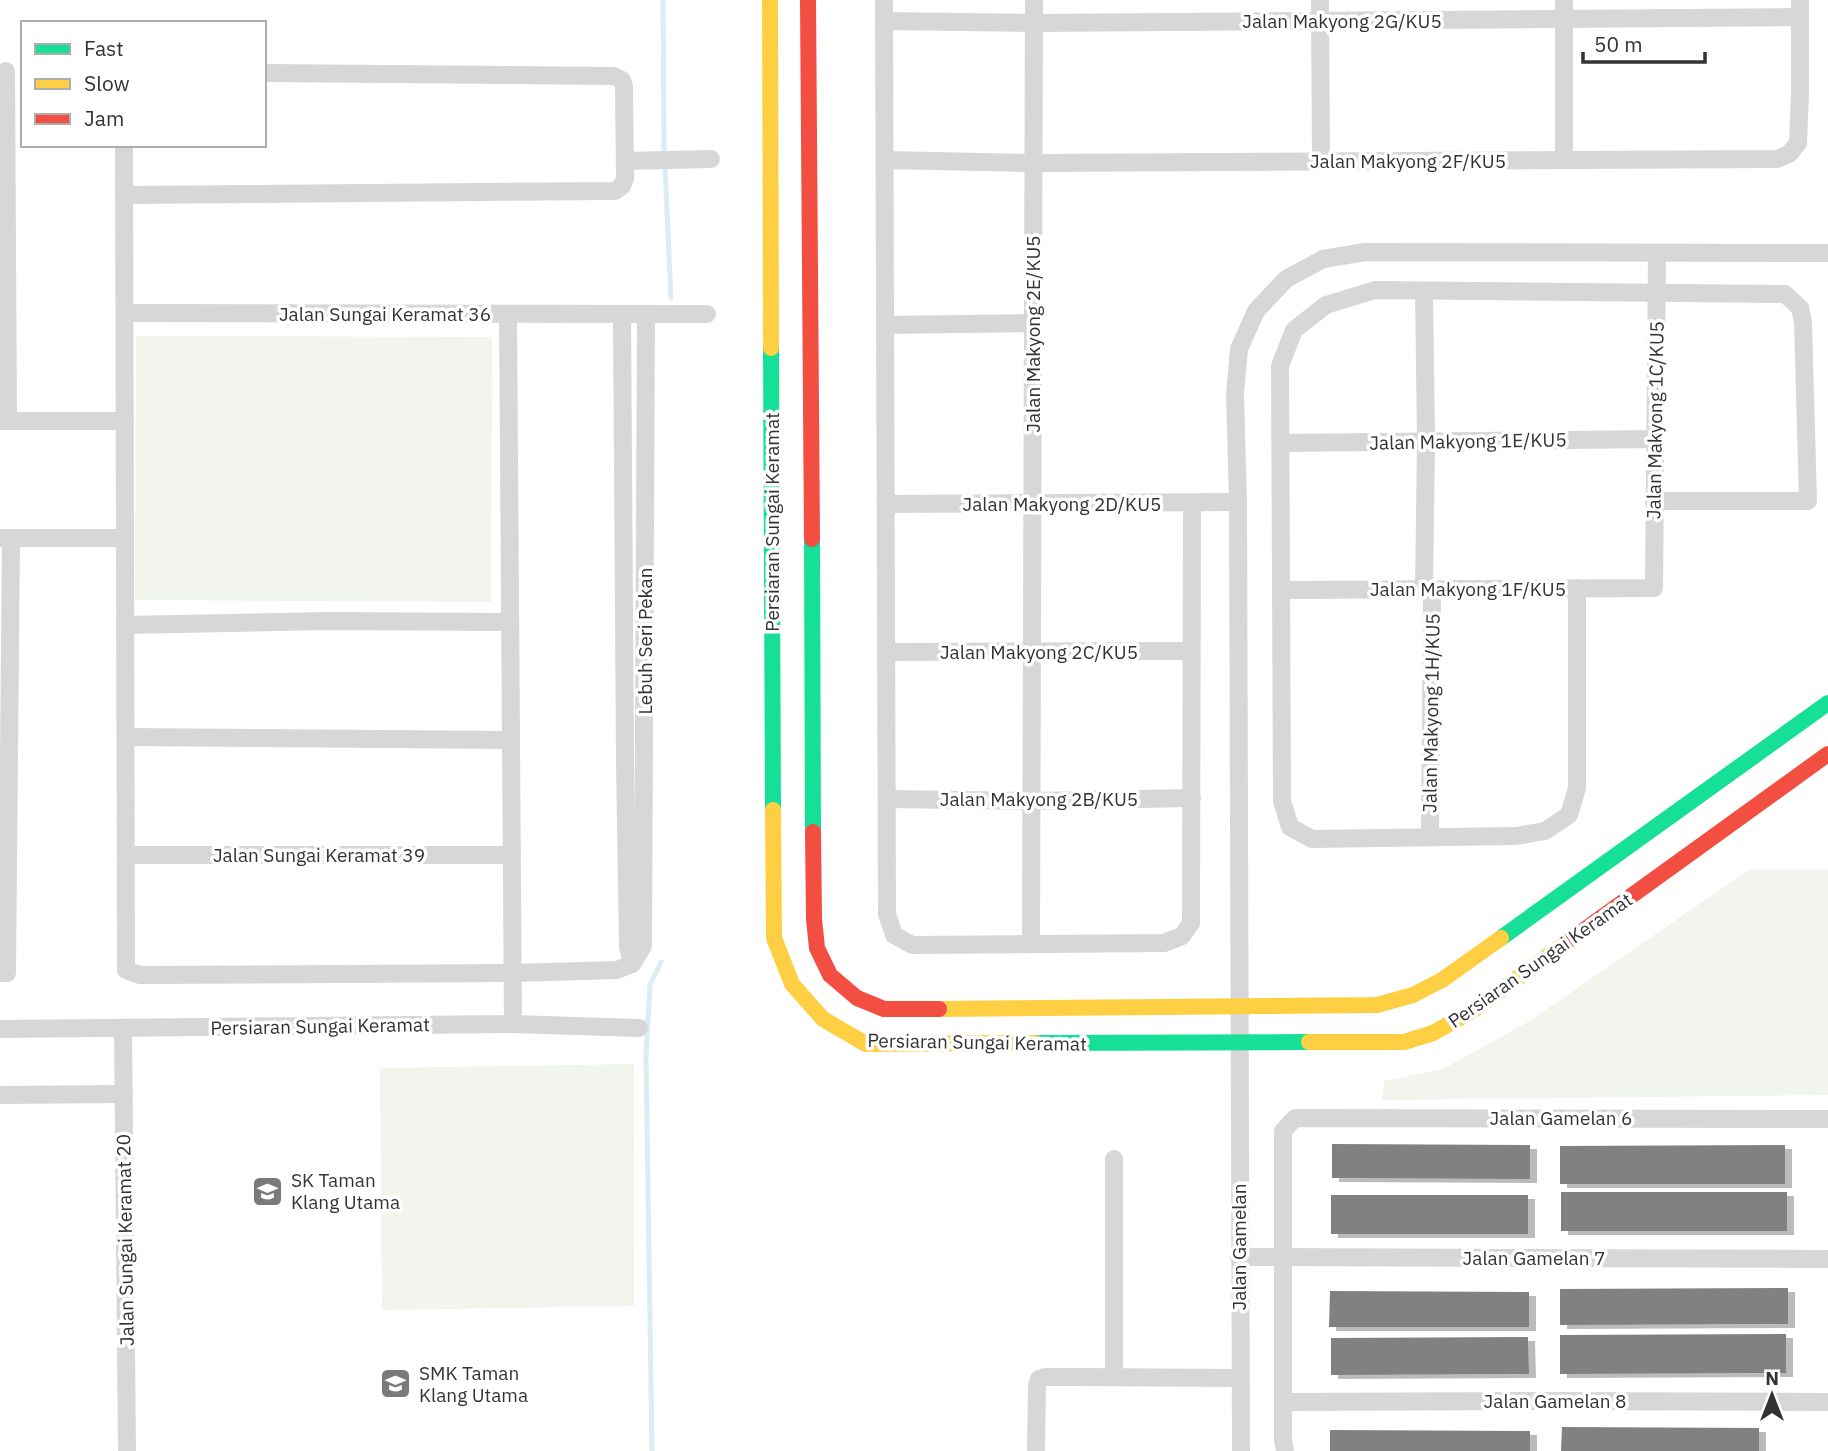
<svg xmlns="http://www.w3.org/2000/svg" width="1828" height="1451" viewBox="0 0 1828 1451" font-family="'IBM Plex Sans',sans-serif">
<defs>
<filter id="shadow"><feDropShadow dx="7" dy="4" stdDeviation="0" flood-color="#0004"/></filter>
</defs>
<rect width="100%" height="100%" fill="#fff"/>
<g fill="#f1f5ed">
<path d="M136 336 492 337 491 602 135 600Z"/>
<path d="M1750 869H1828V1095L1382 1100 1384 1081 1443 1069 1528 1022Z"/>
<path d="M634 1064V1306L382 1310 380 1068Z"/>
</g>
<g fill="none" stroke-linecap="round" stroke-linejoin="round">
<g stroke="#ddebf3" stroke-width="5">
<path d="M663 0 664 147 671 298"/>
<path d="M652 1451 646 1056 650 985 661 962"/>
</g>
</g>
<g fill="#818181" filter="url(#shadow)">
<path d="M1332 1144 1530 1145V1179L1332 1178Z"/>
<path d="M1785 1145V1184H1560V1146Z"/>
<rect x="1561" y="1192" width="226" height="39"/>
<rect x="1331" y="1195" width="197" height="39"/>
<path d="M1788 1288V1324L1560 1325V1289Z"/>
<path d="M1330 1291 1529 1292V1327H1329Z"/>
<path d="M1786 1334V1373L1560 1374V1335Z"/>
<path d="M1528 1337 1529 1374 1331 1375V1338Z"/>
<path d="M1562 1427 1759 1428V1451H1561Z"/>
<path d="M1330 1430 1530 1431V1451H1330Z"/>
</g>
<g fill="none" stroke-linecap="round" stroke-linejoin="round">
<g stroke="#d7d7d7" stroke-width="18">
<path d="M884 0 887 914 894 935 912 945 1164 943 1182 936 1191 923 1192 504"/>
<path d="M1320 0 1321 161"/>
<path d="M884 21 1034 23 1800 17"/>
<path d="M6 71 8 421"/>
<path d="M124 145 126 970 140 975 513 973 617 970 632 964"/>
<path d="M885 160 1034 163 1777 159 1789 154 1798 143 1800 93V0"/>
<path d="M1564 160V0"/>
<path d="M625 161 711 159"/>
<path d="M124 195 615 191 622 186 625 178 624 87 622 80 614 76 264 73"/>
<path d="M1424 291 1426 441 1424 589"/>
<path d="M125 313 707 314"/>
<path d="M508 314 513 1024"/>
<path d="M622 314 625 762 628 946 632 964"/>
<path d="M885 325 1033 323"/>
<path d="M0 421H125"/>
<path d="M1281 443 1655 439"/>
<path d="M886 504 1238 502"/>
<path d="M0 538H125"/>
<path d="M1577 588V788L1569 815 1545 831 1516 836 1312 839 1290 827 1282 801 1280 366 1294 330 1326 305 1375 290 1785 294 1800 308 1803 322 1808 501H1654"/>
<path d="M1282 590 1654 588 1657 253"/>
<path d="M125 625 326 621 510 622"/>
<path d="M886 652 1191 651"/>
<path d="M126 737 511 740"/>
<path d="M887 799 1032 801 1192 798"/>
<path d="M1430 837 1432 589"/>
<path d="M126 855H512"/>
<path d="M1031 944 1034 0"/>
<path d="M632 964 643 946 646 314"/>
<path d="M0 973H7L11 538"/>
<path d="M0 1029 513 1024 639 1028"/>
<path d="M123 1029 127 1451"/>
<path d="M0 1095 124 1094"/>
<path d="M1239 1257 1828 1259"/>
<path d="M1114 1377V1159"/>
<path d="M1283 1402 1544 1401 1828 1402"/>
<path d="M1036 1451 1037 1385 1039 1379 1045 1377H1075L1239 1378"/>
<path d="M1241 1451 1238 502 1235 394 1239 349 1256 311 1286 279 1323 259 1365 252 1828 253"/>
<path d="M1285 1451 1283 1440V1131L1295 1118 1828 1119"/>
</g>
<g stroke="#16e098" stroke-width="16">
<path d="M771 348 773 810"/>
<path d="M812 539 813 832"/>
<path d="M1501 938 1828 703"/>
<path d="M1035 1043 1309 1042"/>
</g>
<g stroke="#ffcf43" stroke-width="16">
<path d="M770 0 771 348"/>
<path d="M773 810 774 938 792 984 823 1019 866 1044 1035 1043"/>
<path d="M939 1009 1377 1005 1413 995 1442 980 1501 938"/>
<path d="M1309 1042H1404L1433 1033 1472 1011 1573 938"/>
</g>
<g stroke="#f24e42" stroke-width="16">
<path d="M808 0 812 539"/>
<path d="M813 832 814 919 817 948 830 975 857 998 884 1009H939"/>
<path d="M1573 938 1828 754"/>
</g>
</g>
<defs>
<symbol id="school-square" viewBox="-11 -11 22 22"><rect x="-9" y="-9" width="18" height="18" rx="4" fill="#7a7a7a" stroke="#fff"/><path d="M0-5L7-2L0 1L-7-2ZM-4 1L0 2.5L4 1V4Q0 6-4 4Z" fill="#fff"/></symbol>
</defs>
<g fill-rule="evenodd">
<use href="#school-square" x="250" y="1174" width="35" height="35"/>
<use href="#school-square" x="378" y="1366" width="35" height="35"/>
</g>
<g text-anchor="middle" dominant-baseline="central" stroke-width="7" stroke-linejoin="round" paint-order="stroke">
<g font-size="19" fill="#333" stroke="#fff">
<text x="1342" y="21">Jalan Makyong 2G/KU5</text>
<text x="1408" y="161">Jalan Makyong 2F/KU5</text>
<text x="385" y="314">Jalan Sungai Keramat 36</text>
<text transform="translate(1033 334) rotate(-90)">Jalan Makyong 2E/KU5</text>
<text transform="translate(1655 420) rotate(-89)">Jalan Makyong 1C/KU5</text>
<text transform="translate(1468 441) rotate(-1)">Jalan Makyong 1E/KU5</text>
<text x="1062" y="504">Jalan Makyong 2D/KU5</text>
<text transform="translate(772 522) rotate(-90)">Persiaran Sungai Keramat</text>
<text x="1468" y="589">Jalan Makyong 1F/KU5</text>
<text transform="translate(645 641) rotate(-90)">Lebuh Seri Pekan</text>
<text x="1039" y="652">Jalan Makyong 2C/KU5</text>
<text transform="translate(1431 713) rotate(-89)">Jalan Makyong 1H/KU5</text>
<text x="1039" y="799">Jalan Makyong 2B/KU5</text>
<text x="319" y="855">Jalan Sungai Keramat 39</text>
<text transform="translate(1540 960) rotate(-35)">Persiaran Sungai Keramat</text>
<text transform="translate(320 1026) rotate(-1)">Persiaran Sungai Keramat</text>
<text transform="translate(977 1042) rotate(1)">Persiaran Sungai Keramat</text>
<text x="1561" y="1118">Jalan Gamelan 6</text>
<text transform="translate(125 1240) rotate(-91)">Jalan Sungai Keramat 20</text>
<text transform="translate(1239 1247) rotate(-90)">Jalan Gamelan</text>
<text x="1534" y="1258">Jalan Gamelan 7</text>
<text x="1555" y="1401">Jalan Gamelan 8</text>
</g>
<g font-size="19" fill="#333" stroke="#fff" text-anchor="start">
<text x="291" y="1180">SK Taman<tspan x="291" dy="22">Klang Utama</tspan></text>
<text x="419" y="1373">SMK Taman<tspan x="419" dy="22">Klang Utama</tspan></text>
</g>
</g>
<rect x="21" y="21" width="245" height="126" fill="#ffffff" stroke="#adadad" stroke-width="2"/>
<rect x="35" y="44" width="35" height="10" fill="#16e098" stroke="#adadad" stroke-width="2"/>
<text x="84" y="56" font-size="21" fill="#333333">Fast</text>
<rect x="35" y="79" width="35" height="10" fill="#ffcf43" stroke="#adadad" stroke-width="2"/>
<text x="84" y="91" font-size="21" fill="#333333">Slow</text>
<rect x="35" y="114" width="35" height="10" fill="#f24e42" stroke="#adadad" stroke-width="2"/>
<text x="84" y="126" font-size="21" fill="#333333">Jam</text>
<g transform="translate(1772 1395)" stroke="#ffffff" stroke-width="5" paint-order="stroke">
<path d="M0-5L12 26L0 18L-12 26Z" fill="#333333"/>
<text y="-10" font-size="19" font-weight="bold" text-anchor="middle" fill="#333333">N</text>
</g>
<path d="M1583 52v10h122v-10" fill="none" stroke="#333333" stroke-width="3.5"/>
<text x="1594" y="52" font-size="21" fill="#333333" stroke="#ffffff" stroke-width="5" paint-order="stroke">50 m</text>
</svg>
